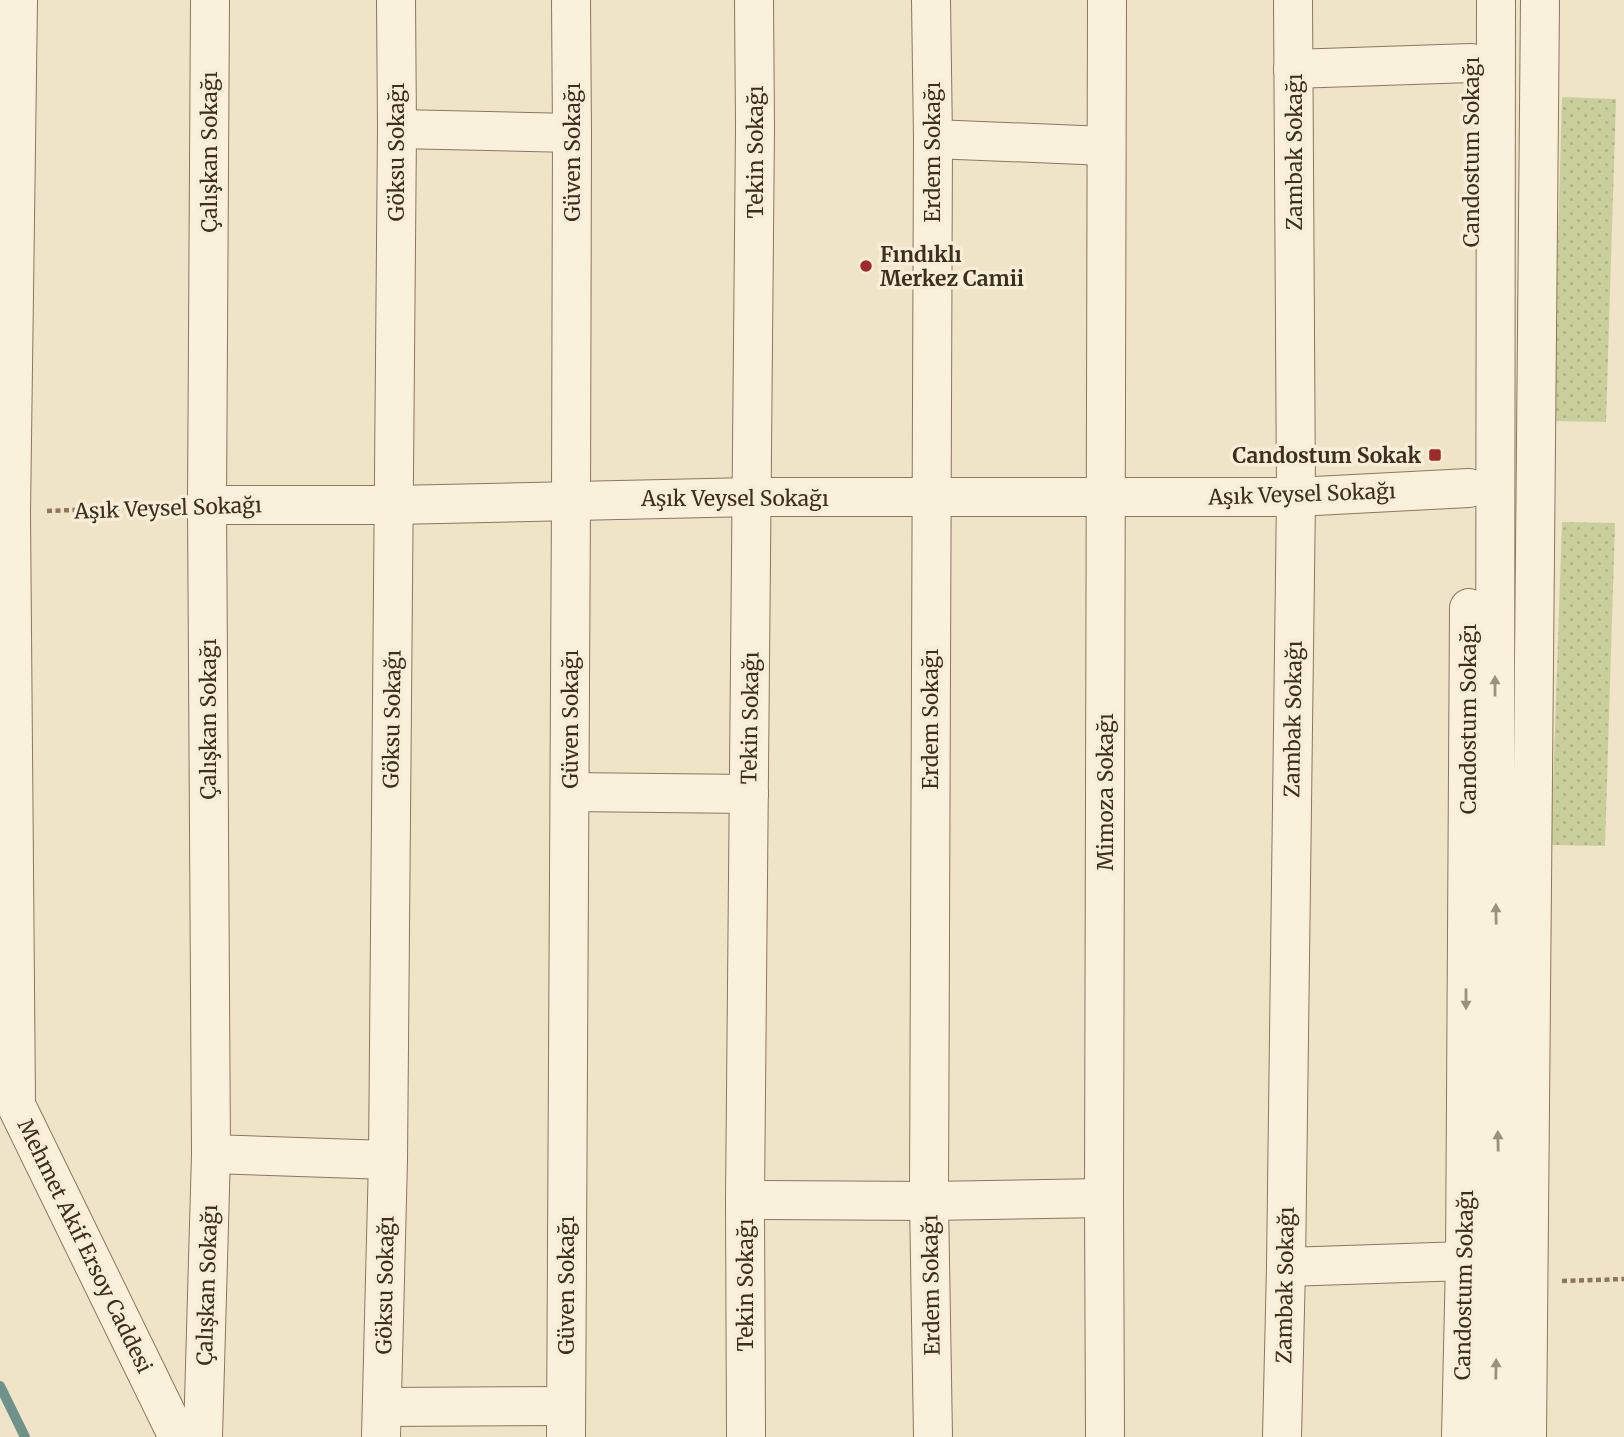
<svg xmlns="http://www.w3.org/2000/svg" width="1624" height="1437" viewBox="0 0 1624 1437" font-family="Merriweather,serif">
<defs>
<pattern id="grass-dots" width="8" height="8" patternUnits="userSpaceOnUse" patternTransform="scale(1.75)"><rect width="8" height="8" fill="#c9cf9b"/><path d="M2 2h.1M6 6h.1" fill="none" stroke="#aeb285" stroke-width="1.8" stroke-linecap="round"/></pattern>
</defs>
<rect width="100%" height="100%" fill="#f0e4c8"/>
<g fill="url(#grass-dots)">
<path d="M1562 97 1616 99 1606 422 1553 421Z"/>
<path d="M1562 522 1615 523 1605 846 1551 845Z"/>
</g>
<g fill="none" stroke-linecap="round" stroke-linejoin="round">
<path stroke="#6f938a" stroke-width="10" d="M0 1386 25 1437"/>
<defs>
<g id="minor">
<path d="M18 0 11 513 16 1105 178 1437"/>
<path d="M931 0 933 139 929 1201 933 1437"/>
<path d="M1293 69 1471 63"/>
<path d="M397 129 572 133"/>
<path d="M933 139 1106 146"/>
<path d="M207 505H394L752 497H1296L1469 488"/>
<path d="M570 792 749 794"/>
<path d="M211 1154 388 1160"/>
<path d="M745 1200 929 1201 1104 1198"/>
<path d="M1286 1267 1465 1261"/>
<path d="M382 1407 565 1406"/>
<path d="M203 1437 211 1154 207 505 210 0"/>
<path d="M381 1437 388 1160 397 129 396 0"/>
<path d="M566 1437 571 500 572 133 571 0"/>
<path d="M746 1437 745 1200 755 128 754 0"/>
<path d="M1105 1437 1104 1198 1107 0"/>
<path d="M1282 1437 1286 1267 1296 497 1293 0"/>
<path d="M1461 1437 1465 1261 1469 608"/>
<path d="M1495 1437 1499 1235 1495 812 1496 0"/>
<path d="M1527 1437 1540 0"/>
</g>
</defs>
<use href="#minor" stroke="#8d765c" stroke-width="40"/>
<g stroke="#8d765c" stroke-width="4.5" stroke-dasharray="5 3.5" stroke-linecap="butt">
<path d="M47 511 174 506"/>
<path d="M1562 1281 1624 1279"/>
</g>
<use href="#minor" stroke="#faf1dc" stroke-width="38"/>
</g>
<defs><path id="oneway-solid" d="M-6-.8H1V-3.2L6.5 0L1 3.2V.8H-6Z" transform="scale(1.75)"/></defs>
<g fill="#9c907e">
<use href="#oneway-solid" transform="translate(1495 686) rotate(-90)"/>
<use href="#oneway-solid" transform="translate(1496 914) rotate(-91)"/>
<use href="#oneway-solid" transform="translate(1466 999) rotate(90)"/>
<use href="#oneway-solid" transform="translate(1498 1141) rotate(-91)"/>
<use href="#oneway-solid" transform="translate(1496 1369) rotate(-89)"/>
</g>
<g fill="#9e2a2b" stroke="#f7eed8" stroke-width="2.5">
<circle cx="866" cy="266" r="7"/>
<rect x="1428" y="448" width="14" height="14" rx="3.5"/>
</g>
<g text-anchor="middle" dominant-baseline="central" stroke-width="7" stroke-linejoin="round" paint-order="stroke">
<g font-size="21" fill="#3d2e20" stroke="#f7eed8">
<text transform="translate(209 152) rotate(-90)">Çalışkan Sokağı</text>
<text transform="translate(396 152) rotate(-90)">Göksu Sokağı</text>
<text transform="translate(572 152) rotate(-90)">Güven Sokağı</text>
<text transform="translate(755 152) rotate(-90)">Tekin Sokağı</text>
<text transform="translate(932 152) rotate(-90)">Erdem Sokağı</text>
<text transform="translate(1294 152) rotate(-90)">Zambak Sokağı</text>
<text transform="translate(1471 152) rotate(-90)">Candostum Sokağı</text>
<text transform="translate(1302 494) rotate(-2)">Aşık Veysel Sokağı</text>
<text x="735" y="498">Aşık Veysel Sokağı</text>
<text transform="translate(168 508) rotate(-2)">Aşık Veysel Sokağı</text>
<text transform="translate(750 718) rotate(-89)">Tekin Sokağı</text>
<text transform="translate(208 719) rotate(-90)">Çalışkan Sokağı</text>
<text transform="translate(392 719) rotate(-89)">Göksu Sokağı</text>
<text transform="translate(570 719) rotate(-90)">Güven Sokağı</text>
<text transform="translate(930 719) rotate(-90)">Erdem Sokağı</text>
<text transform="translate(1293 719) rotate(-89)">Zambak Sokağı</text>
<text transform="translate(1468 719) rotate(-90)">Candostum Sokağı</text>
<text transform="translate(1105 792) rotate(-90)">Mimoza Sokağı</text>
<text transform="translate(85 1246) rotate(64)">Mehmet Akif Ersoy Caddesi</text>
<text transform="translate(207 1285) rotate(-88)">Çalışkan Sokağı</text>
<text transform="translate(385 1285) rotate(-89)">Göksu Sokağı</text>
<text transform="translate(566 1285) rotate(-90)">Güven Sokağı</text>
<text transform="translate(745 1285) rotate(-90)">Tekin Sokağı</text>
<text transform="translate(931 1285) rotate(-91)">Erdem Sokağı</text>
<text transform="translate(1285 1285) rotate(-89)">Zambak Sokağı</text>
<text transform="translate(1464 1285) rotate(-89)">Candostum Sokağı</text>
</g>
<g font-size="21" font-weight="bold" fill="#3d2e20" stroke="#f7eed8" text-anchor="start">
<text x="880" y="254">Fındıklı<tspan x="880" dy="24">Merkez Camii</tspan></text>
<text x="1421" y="455" text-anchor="end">Candostum Sokak</text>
</g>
</g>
</svg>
